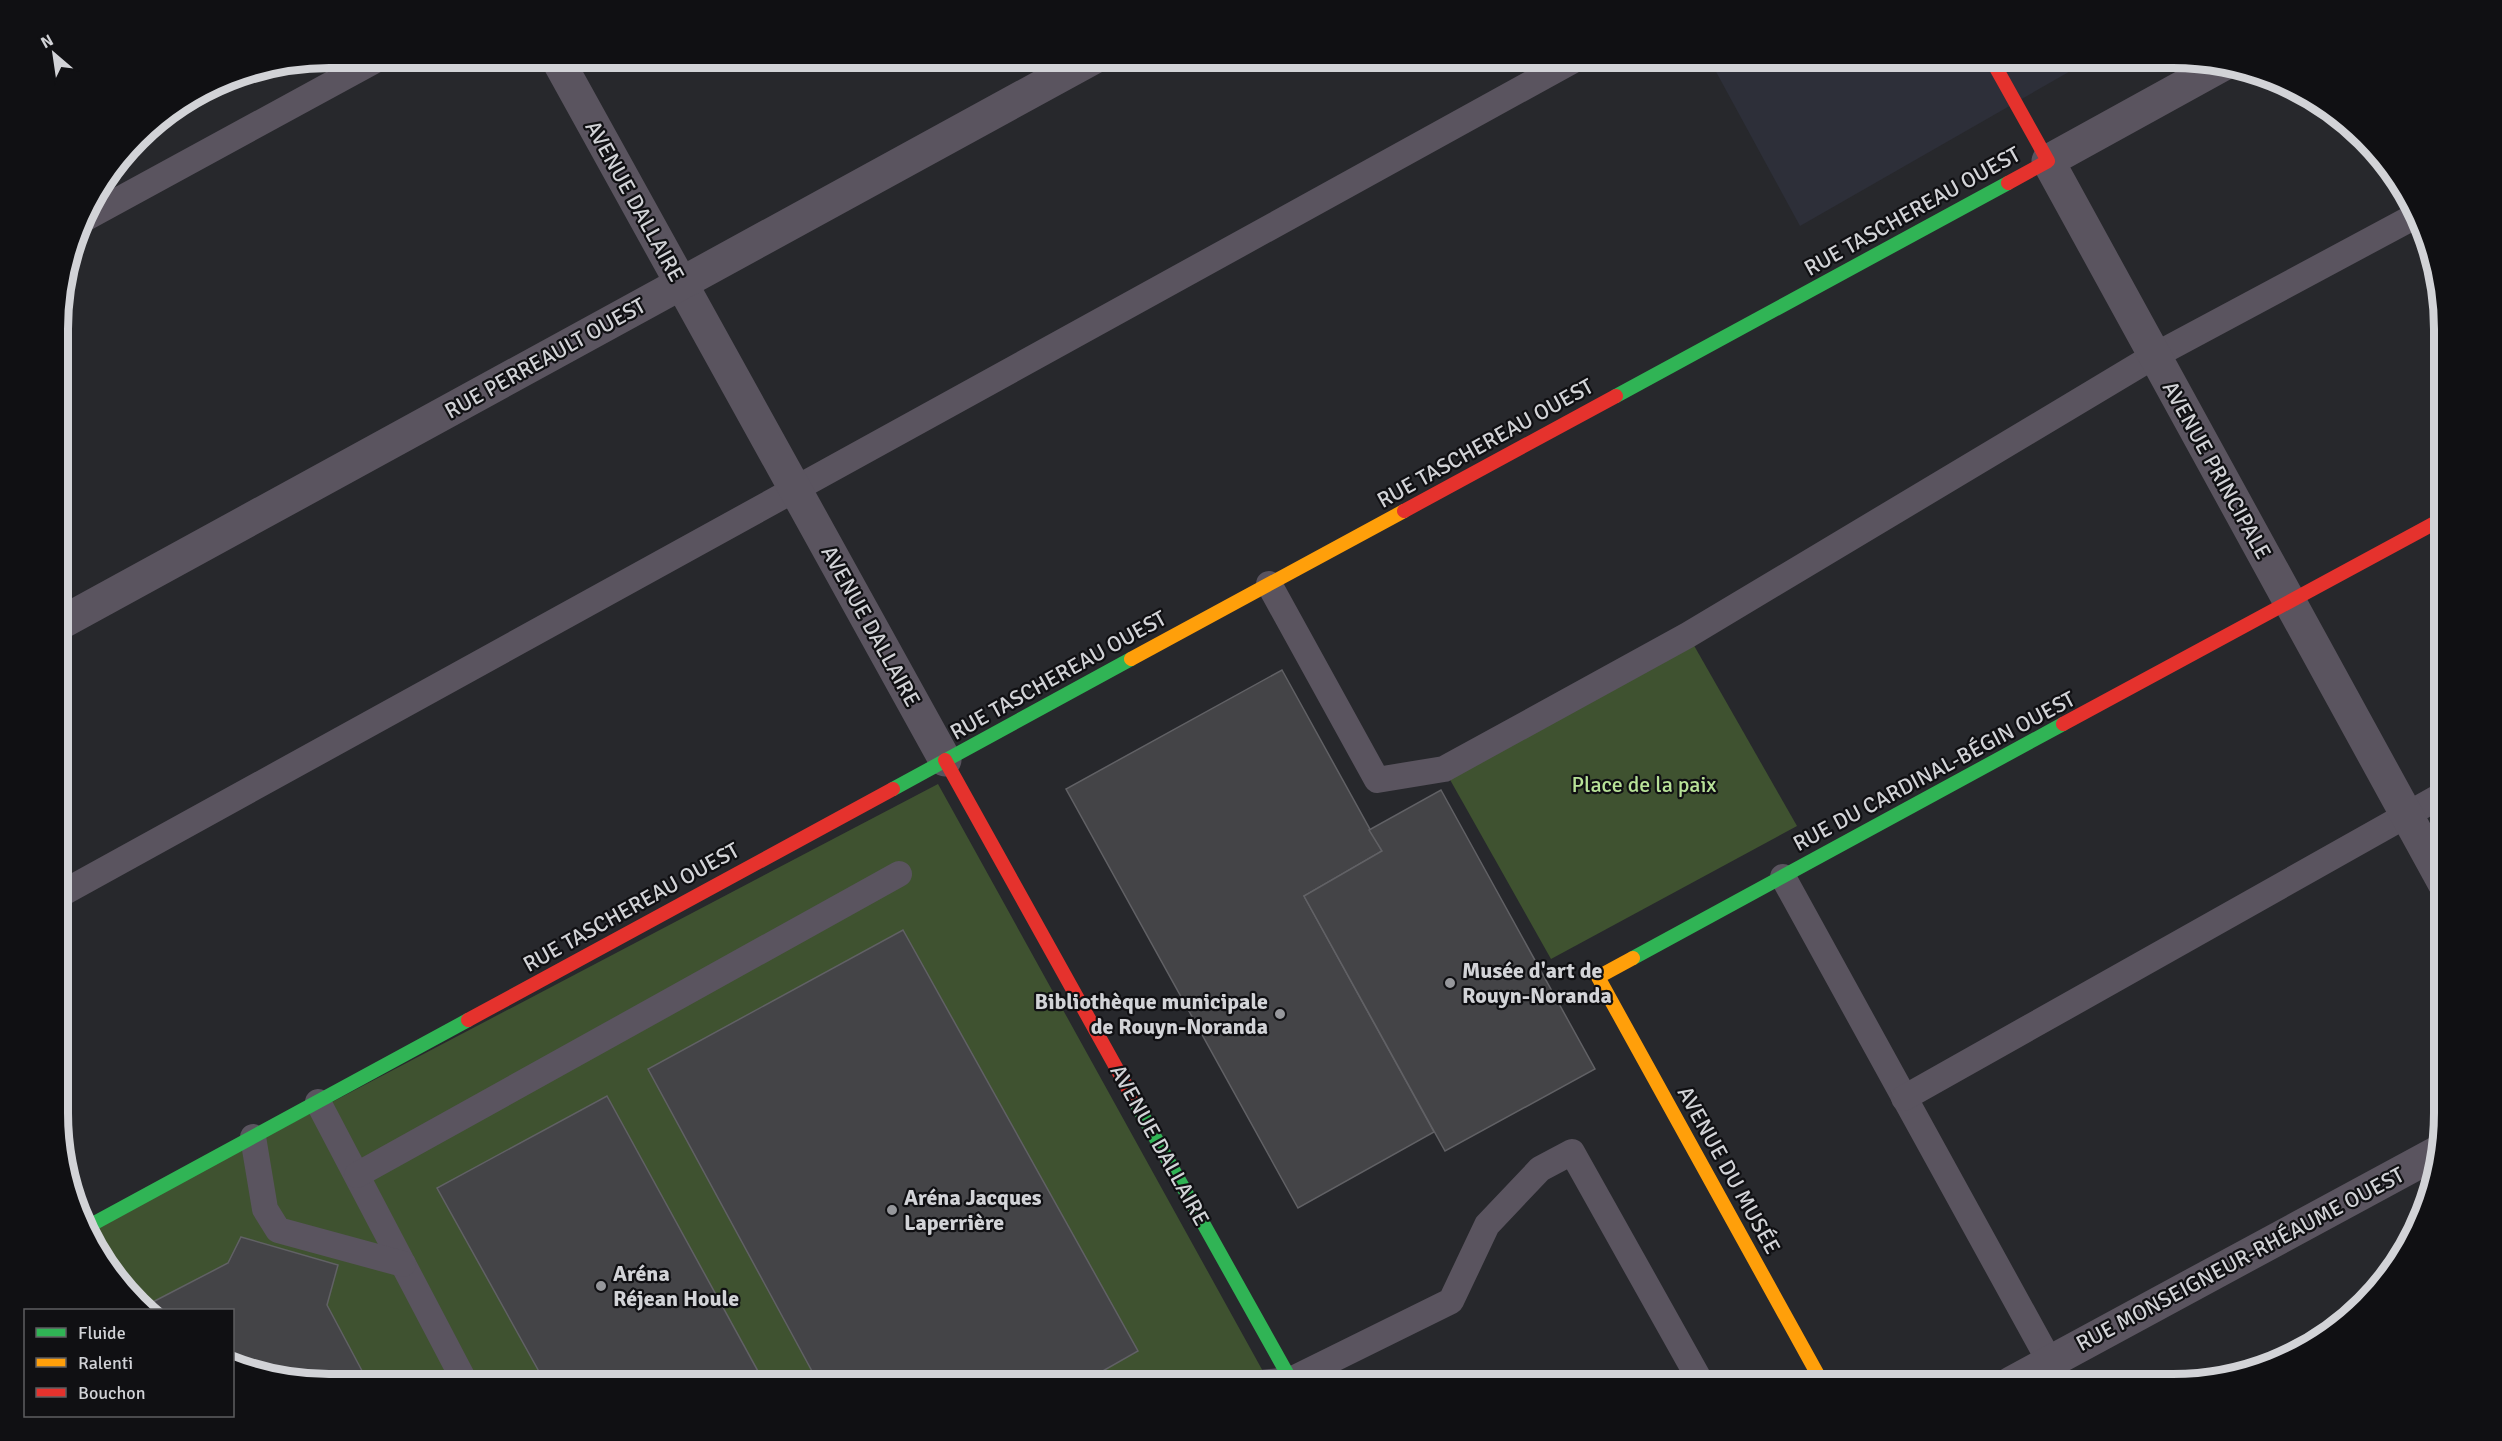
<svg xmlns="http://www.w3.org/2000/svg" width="2502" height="1441" viewBox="0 0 2502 1441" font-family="Signika,sans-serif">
<rect width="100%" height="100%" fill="#27282c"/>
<path fill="#2d2f39" d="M1708 57H2095L1800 226Z"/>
<g fill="#3f5230">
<path d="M1688 635 1797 826 1551 959 1444 769Z"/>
<path d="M938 784 1270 1384H328L259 1375 232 1310H153L103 1264 90 1229Z"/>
</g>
<g fill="#444447" stroke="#616165" stroke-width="1.5">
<path d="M1282 670 1382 851 1304 896 1434 1132 1298 1208 1066 789Z"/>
<path d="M1441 790 1595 1069 1445 1151 1304 896 1382 851 1369 830Z"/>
<path d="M903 930 1138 1351 1080 1384H819L648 1069Z"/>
<path d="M607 1096 765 1384H546L437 1188Z"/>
<path d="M241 1237 338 1265 327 1305 368 1382 328 1384 259 1375 232 1364V1310H153L147 1305 228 1263Z"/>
</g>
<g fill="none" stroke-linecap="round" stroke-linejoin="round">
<g stroke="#5a545f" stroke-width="26">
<path d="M82 220 381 57"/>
<path d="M1269 584 1377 780 1444 769 1688 635 2154 356 2417 215"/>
<path d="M1783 877 2050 1362"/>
<path d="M59 895 1579 57"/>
<path d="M1904 1098 2444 794"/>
<path d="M318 1102 466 1384"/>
<path d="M253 1137 265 1209 278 1230 403 1264"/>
<path d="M357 1175 899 874"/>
<path d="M1251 1384 1291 1380 1451 1301 1487 1225 1540 1169 1572 1152 1702 1384"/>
</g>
<g stroke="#5a545f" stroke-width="33">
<path d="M556 57 945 760"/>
<path d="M2224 64 2048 161 2444 883"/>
<path d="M59 624 1095 57"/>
<path d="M2011 1383 2438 1152"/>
</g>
<g stroke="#30b455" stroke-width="14">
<path d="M1616 396 2008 183"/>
<path d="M893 789 1131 659"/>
<path d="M1633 958 2063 724"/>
<path d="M1132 1096 1293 1384"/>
<path d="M89 1226 468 1020"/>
</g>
<g stroke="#ff9f0a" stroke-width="14">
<path d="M1131 659 1404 511"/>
<path d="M1633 958 1598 977 1823 1384"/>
</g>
<g stroke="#e5322d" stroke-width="14">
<path d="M1990 57 2048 161 2008 183"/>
<path d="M1404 511 1616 396"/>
<path d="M2063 724 2444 518"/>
<path d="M945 760 1132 1096"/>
<path d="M468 1020 893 789"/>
</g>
</g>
<g fill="#96979b" stroke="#101013" stroke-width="2">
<circle cx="1450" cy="983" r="6"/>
<circle cx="1280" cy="1014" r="6"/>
<circle cx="892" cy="1210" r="6"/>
<circle cx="601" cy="1286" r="6"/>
</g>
<g text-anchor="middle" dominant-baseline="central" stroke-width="4.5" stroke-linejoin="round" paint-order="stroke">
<g font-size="22" fill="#d2d3d7" stroke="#101013">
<text transform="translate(635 201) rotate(61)">AVENUE DALLAIRE</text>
<text transform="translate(1912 211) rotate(-29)">RUE TASCHEREAU OUEST</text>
<text transform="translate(545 358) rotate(-29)">RUE PERREAULT OUEST</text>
<text transform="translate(1485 443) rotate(-29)">RUE TASCHEREAU OUEST</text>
<text transform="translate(2217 470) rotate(61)">AVENUE PRINCIPALE</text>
<text transform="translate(871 626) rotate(61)">AVENUE DALLAIRE</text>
<text transform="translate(1058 675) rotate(-29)">RUE TASCHEREAU OUEST</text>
<text transform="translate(1934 771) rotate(-28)">RUE DU CARDINAL-BÉGIN OUEST</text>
<text transform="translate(631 907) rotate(-29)">RUE TASCHEREAU OUEST</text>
<text transform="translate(1160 1145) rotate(61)">AVENUE DALLAIRE</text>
<text transform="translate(1729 1170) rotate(61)">AVENUE DU MUSÉE</text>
<text transform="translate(2240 1259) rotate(-28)">RUE MONSEIGNEUR-RHÉAUME OUEST</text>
</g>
<g font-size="22" fill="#b8e298" stroke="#101013">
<text x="1644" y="784">Place de la paix</text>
</g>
<g font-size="22" font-weight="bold" fill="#d2d3d7" stroke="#101013" text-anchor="start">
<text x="1462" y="970">Musée d'art de<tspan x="1462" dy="25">Rouyn-Noranda</tspan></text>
<text x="1268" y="1001" text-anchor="end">Bibliothèque municipale<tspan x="1268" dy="25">de Rouyn-Noranda</tspan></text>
<text x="904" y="1197">Aréna Jacques<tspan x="904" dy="25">Laperrière</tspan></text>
<text x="613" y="1273">Aréna<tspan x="613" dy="25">Réjean Houle</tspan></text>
</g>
</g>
<path d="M0 0H2502V1441H0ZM329 68H2173A261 261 0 0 1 2434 329V1113A261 261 0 0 1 2173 1374H329A261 261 0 0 1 68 1113V329A261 261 0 0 1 329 68Z" fill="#101013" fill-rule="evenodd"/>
<path fill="none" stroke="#d2d3d7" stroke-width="8" d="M329 68H2173A261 261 0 0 1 2434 329V1113A261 261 0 0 1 2173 1374H329A261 261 0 0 1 68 1113V329A261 261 0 0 1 329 68Z"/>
<rect x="24" y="1309" width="210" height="108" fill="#101013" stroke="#5e5e61" stroke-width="1.5"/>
<rect x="36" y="1328" width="30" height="9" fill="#30b455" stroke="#5e5e61" stroke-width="1.5"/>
<text x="78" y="1339" font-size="18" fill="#d2d3d7">Fluide</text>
<rect x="36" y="1358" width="30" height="9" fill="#ff9f0a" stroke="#5e5e61" stroke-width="1.5"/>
<text x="78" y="1369" font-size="18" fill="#d2d3d7">Ralenti</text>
<rect x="36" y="1388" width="30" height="9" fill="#e5322d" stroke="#5e5e61" stroke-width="1.5"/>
<text x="78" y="1399" font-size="18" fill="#d2d3d7">Bouchon</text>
<g transform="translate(54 54) rotate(331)" stroke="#101013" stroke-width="4.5" paint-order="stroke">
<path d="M0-4.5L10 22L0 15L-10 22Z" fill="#d2d3d7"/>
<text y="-9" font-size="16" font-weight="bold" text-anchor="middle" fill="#d2d3d7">N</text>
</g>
</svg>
